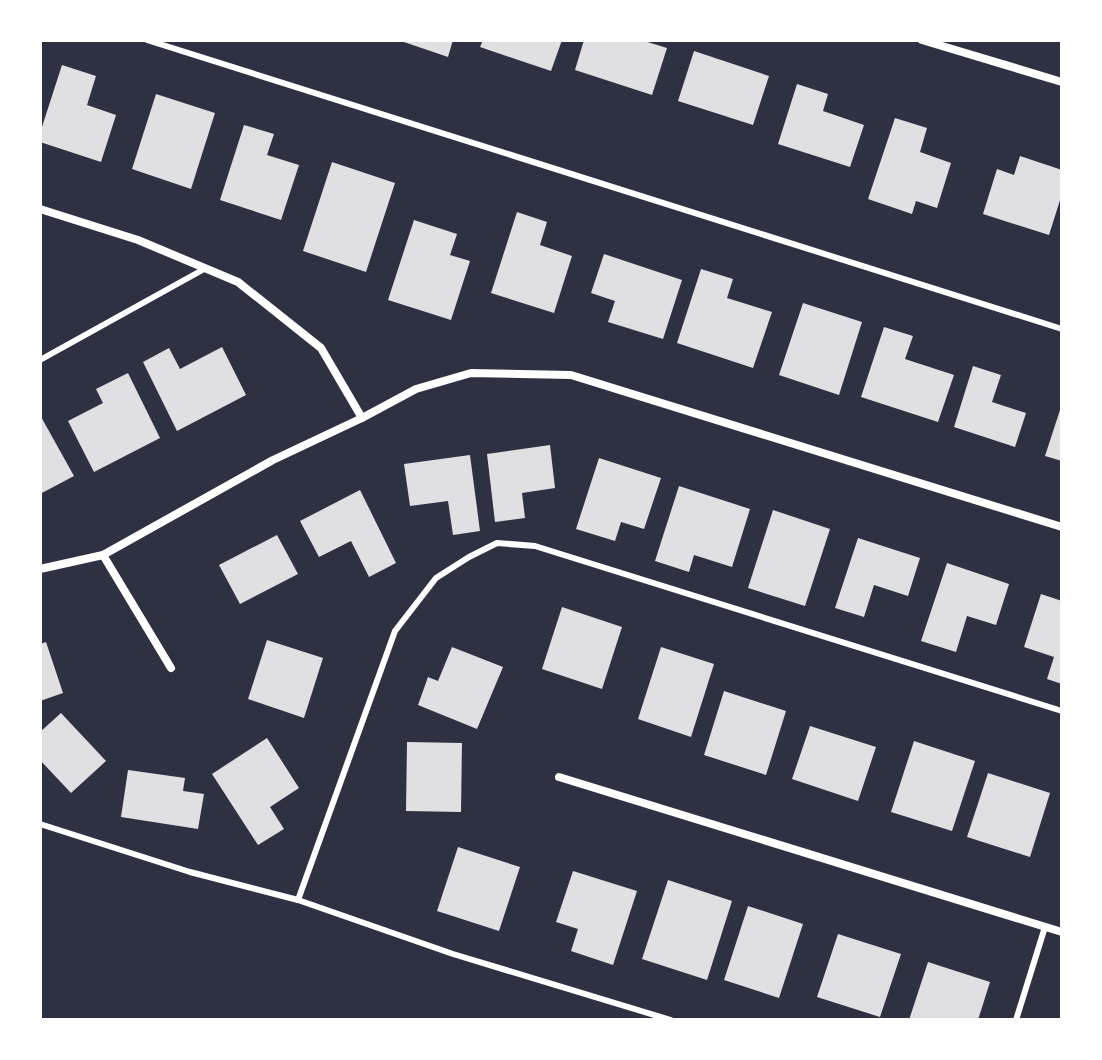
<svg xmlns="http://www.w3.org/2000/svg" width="1102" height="1060" viewBox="0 0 1102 1060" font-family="Arial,sans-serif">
<rect width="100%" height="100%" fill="#2d3142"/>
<g fill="#e0e0e3">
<path d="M398 40H453L448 57Z"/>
<path d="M483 40H562L551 71 480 47Z"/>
<path d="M584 40H641L667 48 652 95 575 70Z"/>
<path d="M694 51 769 76 753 125 678 101Z"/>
<path d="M62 65 96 76 87 105 116 115 101 162 40 142V133Z"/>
<path d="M797 84 828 94 823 111 864 125 850 167 778 144Z"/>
<path d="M156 94 215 113 191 189 132 169Z"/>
<path d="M895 118 927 128 920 152 951 163 937 208 916 201 912 214 868 199Z"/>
<path d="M244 125 274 134 267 155 299 165 281 220 220 200Z"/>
<path d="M1020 156 1062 170V194L1049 235 983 214 997 169 1014 175Z"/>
<path d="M332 162 395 183 366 272 303 251Z"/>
<path d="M517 212 547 222 540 245 572 256 554 313 491 293Z"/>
<path d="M414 220 457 234 450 255 470 261 451 320 388 300Z"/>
<path d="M604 254 682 280 663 339 608 322 615 301 591 293Z"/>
<path d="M701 269 733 279 727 298 772 312 753 368 677 343Z"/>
<path d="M803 303 862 322 839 395 779 375Z"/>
<path d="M884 327 913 336 905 359 954 375 938 422 861 397Z"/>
<path d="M222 347 246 395 177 431 143 362 169 348 180 369Z"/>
<path d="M973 366 1001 375 992 402 1026 413 1015 447 954 427Z"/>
<path d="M128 373 160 438 94 472 68 421 103 403 96 389Z"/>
<path d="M1061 407H1062V461L1045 456Z"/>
<path d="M40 415 74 476 40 494Z"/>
<path d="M550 445 555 488 522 493 525 518 495 522 487 454Z"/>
<path d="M470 455 480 531 453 535 448 501 410 506 404 464Z"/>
<path d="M599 458 661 478 644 529 621 522 615 541 576 529Z"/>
<path d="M679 486 750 509 732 567 694 555 689 572 655 561Z"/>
<path d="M360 490 396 563 369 577 351 541 319 557 300 521Z"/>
<path d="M773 510 830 529 805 606 748 588Z"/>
<path d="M277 535 298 574 240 604 219 565Z"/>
<path d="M858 538 920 558 908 596 874 585 864 617 835 608Z"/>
<path d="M947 563 1009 584 996 625 967 616 956 652 921 641Z"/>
<path d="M1041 594 1062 601V684L1047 679 1054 657 1024 647Z"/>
<path d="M562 607 622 627 602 689 542 669Z"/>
<path d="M267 640 323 658 304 718 248 699Z"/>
<path d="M46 642 63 693 40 701V644Z"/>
<path d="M452 647 503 667 477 729 418 705 428 677 438 681Z"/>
<path d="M661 647 714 664 691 737 638 719Z"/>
<path d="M724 691 786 711 766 775 704 755Z"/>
<path d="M61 713 106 761 71 793 40 760V732Z"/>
<path d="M810 726 876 747 858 801 792 779Z"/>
<path d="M267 738 299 788 270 807 284 829 258 845 212 774Z"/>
<path d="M914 741 975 761 952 831 891 812Z"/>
<path d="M407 742 462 743 461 812 406 811Z"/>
<path d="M128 770 185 778 183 791 204 794 198 829 121 817Z"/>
<path d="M988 773 1050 793 1030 857 967 837Z"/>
<path d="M458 847 520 867 499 931 437 911Z"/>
<path d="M573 871 637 891 613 965 571 951 578 929 556 922Z"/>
<path d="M668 880 732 901 707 980 642 959Z"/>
<path d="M748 906 803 924 779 998 724 980Z"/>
<path d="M838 934 901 954 880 1017 817 997Z"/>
<path d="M928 962 990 982 978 1020H909Z"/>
</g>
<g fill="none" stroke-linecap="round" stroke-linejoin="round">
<g stroke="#fff" stroke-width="6">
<path d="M147 40 1062 329"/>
<path d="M40 360 206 268"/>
<path d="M40 824 190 872 298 900 453 954 671 1020"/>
<path d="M298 900 395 631 436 578 469 557 497 543 535 546 1062 711"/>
<path d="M1016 1020 1045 927"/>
</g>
<g stroke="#fff" stroke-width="8">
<path d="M922 40 1062 82"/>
<path d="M40 209 138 240 238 282 321 348 362 418"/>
<path d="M103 555 171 668"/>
<path d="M40 569 103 555 273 460 362 418 416 389 471 373 571 375 1062 527"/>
<path d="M559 777 1062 932"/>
</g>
</g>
<rect width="1102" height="1060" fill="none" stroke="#ffffff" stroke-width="84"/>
</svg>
